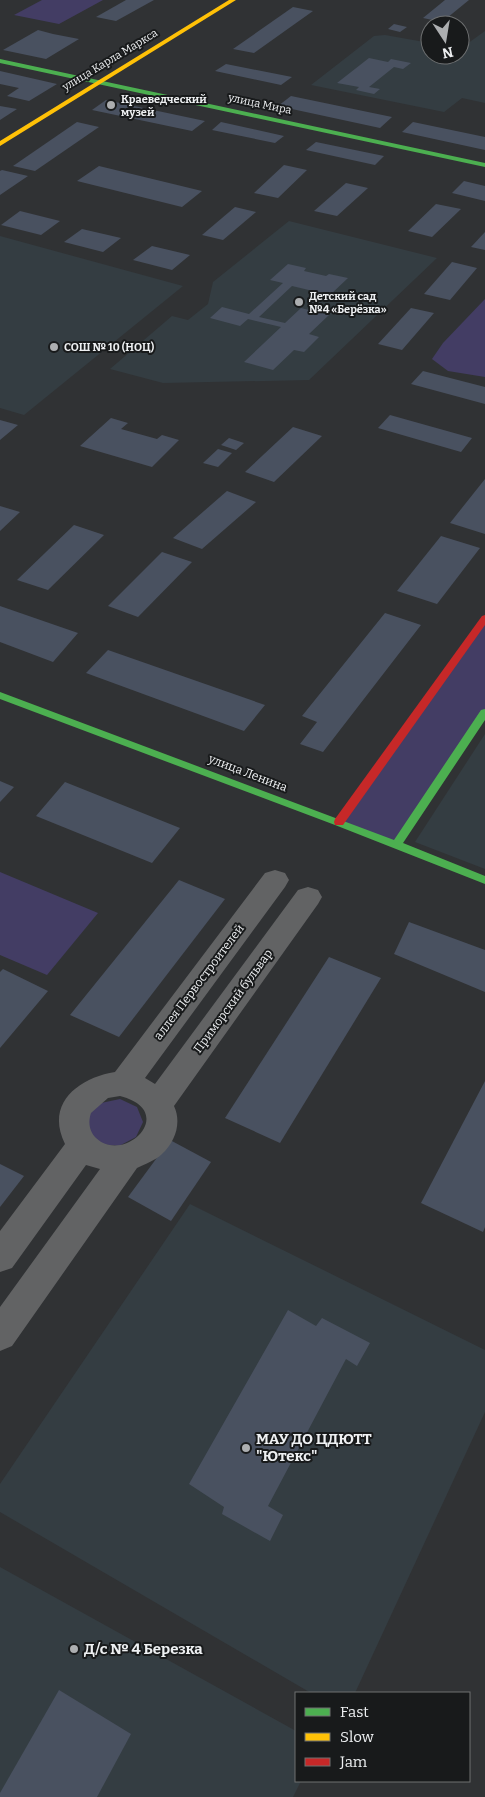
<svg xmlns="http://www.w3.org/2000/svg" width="485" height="1797" viewBox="0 0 485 1797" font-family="Bitter,serif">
<rect width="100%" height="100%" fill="#303234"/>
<g fill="#343d42">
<path d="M485 31V103L462 98 444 112 311 85 374 36 385 35 430 43V55H460V49Z"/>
<path d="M289 221 437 258 309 380 163 383 110 369 172 316 188 320 208 304 213 282Z"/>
<path d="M0 236 183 286 24 415 0 408Z"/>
<path d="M485 734V869L415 842Z"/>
<path d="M190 1204 485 1350V1412L355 1693H311L0 1512V1484Z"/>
<path d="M0 1567 296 1731V1781H301L293 1797H0Z"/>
</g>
<g fill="#433d64">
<path d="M42 0H103L59 24 14 15Z"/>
<path d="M485 299V377L448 371 432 359 443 343Z"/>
<path d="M485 618V712L396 846 340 822Z"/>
<path d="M0 872 98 913 47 975 0 955Z"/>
<path d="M120 1099 137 1107 143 1122 136 1137 119 1146 100 1144 88 1131V1115L101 1103Z"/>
</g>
<g fill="#495160">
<path d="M126 0H154L116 21 96 17Z"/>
<path d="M445 0H469L442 22 423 18Z"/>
<path d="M293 7 313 11 254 53 233 49Z"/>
<path d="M394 24 407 27 400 32 388 29Z"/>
<path d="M38 30 53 34 79 39 46 59 3 50Z"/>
<path d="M369 58 388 62 391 59 411 63 403 69 394 67 369 87 380 89 374 94 356 90 359 87 337 83Z"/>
<path d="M226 64 292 77 281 85 215 71Z"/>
<path d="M0 71 57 84 29 101 7 96 19 88 0 84Z"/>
<path d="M291 96 392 117 380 128 278 106Z"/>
<path d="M106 100 205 121 192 131 92 110Z"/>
<path d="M0 106 17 109 0 120Z"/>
<path d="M77 122 99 127 35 171 13 166Z"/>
<path d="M221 122 284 136 275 143 212 130Z"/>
<path d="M413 122 485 137V150L402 132Z"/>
<path d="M316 142 384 156 375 165 306 150Z"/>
<path d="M284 165 307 170 278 198 254 193Z"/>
<path d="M99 166 202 191 182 207 77 181Z"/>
<path d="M2 170 28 176 0 195V171Z"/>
<path d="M464 181 485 186V201L452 193Z"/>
<path d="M346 183 368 188 337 216 314 211Z"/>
<path d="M436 204 461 209 432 237 408 231Z"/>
<path d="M235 207 256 212 223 240 202 235Z"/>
<path d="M20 211 60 221 41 235 1 225Z"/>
<path d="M82 229 121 238 103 252 64 242Z"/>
<path d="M485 232V250L471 247Z"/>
<path d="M152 246 190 255 172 270 133 260Z"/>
<path d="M452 262 477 268 450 300 424 294Z"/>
<path d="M288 264 306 268 304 271 326 276 329 274 348 278 330 295 292 286 259 317 285 323 301 308 329 315 309 334 319 337 304 352 294 350 273 370 244 362 281 327 248 319 240 326 210 318 222 307 249 314 283 283 270 280Z"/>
<path d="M411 308 434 313 402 350 378 344Z"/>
<path d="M423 371 485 387V404L411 384Z"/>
<path d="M390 415 472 438 461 452 378 428Z"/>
<path d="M111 418 128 423 121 429 157 439 162 435 179 440 152 467 80 446Z"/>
<path d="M0 420 18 425 0 440Z"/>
<path d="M293 427 322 436 274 482 245 472Z"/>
<path d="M229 438 244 443 236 450 221 445Z"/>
<path d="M218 449 232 453 218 467 203 463Z"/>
<path d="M485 479V534L450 523Z"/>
<path d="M227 491 256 502 202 549 173 538Z"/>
<path d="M0 506 20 512 0 531Z"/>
<path d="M74 525 104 535 48 590 17 580Z"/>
<path d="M441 536 480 548 437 604 397 591Z"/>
<path d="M162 552 192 562 138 617 108 606Z"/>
<path d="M0 606 78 633 53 662 0 642Z"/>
<path d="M385 613 421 625 323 752 300 744 317 722 302 716Z"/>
<path d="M108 650 265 705 244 731 86 673Z"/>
<path d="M0 781 14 787 0 802Z"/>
<path d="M65 782 180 828 152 863 36 816Z"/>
<path d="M179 880 225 899 119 1037 70 1015Z"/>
<path d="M409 922 485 950V992L394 954Z"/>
<path d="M329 957 381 978 280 1143 225 1118Z"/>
<path d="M3 969 48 991 0 1048V972Z"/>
<path d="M485 1081V1227L483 1232 421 1203Z"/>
<path d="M170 1140 211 1162 171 1221 128 1197Z"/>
<path d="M0 1164 24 1176 0 1207Z"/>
<path d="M288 1310 316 1326 322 1318 370 1343 357 1366 346 1359 268 1506 283 1515 270 1541 222 1514 224 1507 189 1484Z"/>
<path d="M59 1690 131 1734 97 1797H0V1793Z"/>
</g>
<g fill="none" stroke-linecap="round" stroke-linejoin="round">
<path fill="#626364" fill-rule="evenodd" d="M275 870 285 873 289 880 285 887 145 1078 155 1084 298 890 308 887 318 890 322 897 318 904 174 1106C182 1123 175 1142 162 1154 156 1160 145 1164 137 1168L12 1346 0 1351V1307L100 1169 86 1165 12 1268 0 1272V1231L65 1144C45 1104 78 1078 115 1072L265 873ZM120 1096C179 1111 125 1165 96 1138 89 1131 88 1122 91 1113L108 1098Z"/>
<g fill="#4caf50" fill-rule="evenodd">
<path d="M0 59 485 163V167L0 63Z"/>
<path d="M0 692 394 840 481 710 485 709V720L403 843 485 876V884L335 825 0 699Z"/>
</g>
<path fill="#ffc107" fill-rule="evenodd" d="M229 0H236L0 146V141Z"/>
<path fill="#c62828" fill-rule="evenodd" d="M485 615V625L343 825H335L334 822 335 819 482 616Z"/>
</g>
<g fill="#acaeb0" stroke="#181a1b" stroke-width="2">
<circle cx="111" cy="105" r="5"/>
<circle cx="299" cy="302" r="5"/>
<circle cx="54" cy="347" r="5"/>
<circle cx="246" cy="1448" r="5"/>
<circle cx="74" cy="1649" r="5"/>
</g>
<g text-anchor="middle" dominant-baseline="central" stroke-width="4" stroke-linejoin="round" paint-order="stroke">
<g font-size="11" fill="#eef0f2" stroke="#181a1b">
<text transform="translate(110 60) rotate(-31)">улица Карла Маркса</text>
<text transform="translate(260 104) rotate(12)">улица Мира</text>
</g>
<g font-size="11" font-weight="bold" fill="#eef0f2" stroke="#181a1b" text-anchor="start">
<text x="121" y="99">Краеведческий<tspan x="121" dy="13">музей</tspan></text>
<text x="309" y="296">Детский сад<tspan x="309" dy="13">№4 «Берёзка»</tspan></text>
<text x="64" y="347">СОШ № 10 (НОЦ)</text>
</g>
<g font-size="12" fill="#eef0f2" stroke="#181a1b">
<text transform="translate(248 773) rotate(21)">улица Ленина</text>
<text transform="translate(199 982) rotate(-53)">аллея Первостроителей</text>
<text transform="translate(233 1001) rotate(-54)">Приморский бульвар</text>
</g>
<g font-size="15" font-weight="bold" fill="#eef0f2" stroke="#181a1b" text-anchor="start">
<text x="256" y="1439">МАУ ДО ЦДЮТТ<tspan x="256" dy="17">"Ютекс"</tspan></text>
<text x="84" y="1649">Д/с № 4 Березка</text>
</g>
</g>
<rect x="295" y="1692" width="175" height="90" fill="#181a1b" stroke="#6e7071"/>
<rect x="305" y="1708" width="25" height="8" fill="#4caf50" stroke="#6e7071"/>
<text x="340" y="1717" font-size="15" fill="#eef0f2">Fast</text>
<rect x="305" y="1733" width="25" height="8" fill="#ffc107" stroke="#6e7071"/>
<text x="340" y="1742" font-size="15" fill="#eef0f2">Slow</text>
<rect x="305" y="1758" width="25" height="8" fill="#c62828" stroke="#6e7071"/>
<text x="340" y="1767" font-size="15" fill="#eef0f2">Jam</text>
<g transform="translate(445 40) rotate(168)"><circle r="24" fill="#181a1b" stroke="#6e7071"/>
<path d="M0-4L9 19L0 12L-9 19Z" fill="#acaeb0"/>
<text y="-8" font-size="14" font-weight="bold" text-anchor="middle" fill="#eef0f2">N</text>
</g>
</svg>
